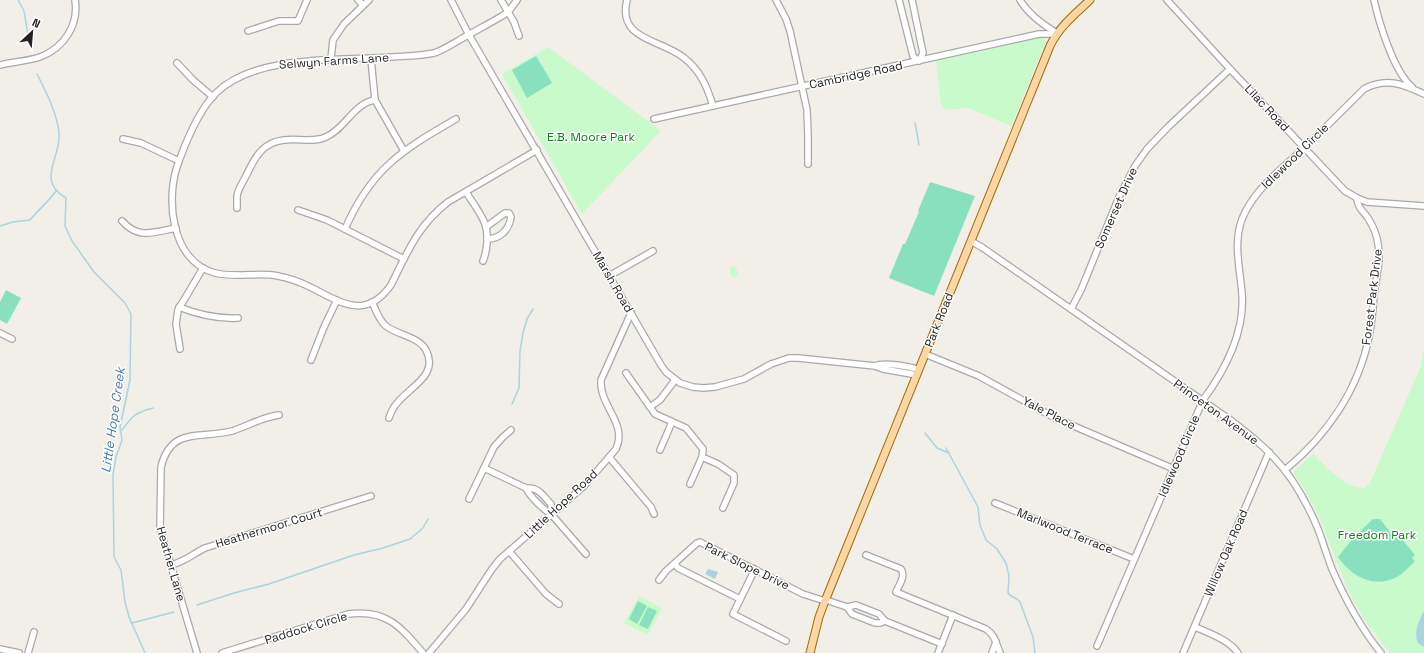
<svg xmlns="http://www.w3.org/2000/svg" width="1424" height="653" viewBox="0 0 1424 653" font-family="'Space Grotesk',sans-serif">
<rect width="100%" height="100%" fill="#f2efe9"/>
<g fill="#c8facc">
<path d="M1039 38H1044L1046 42 1011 126 968 108 946 110 941 105 936 61Z"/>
<path d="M548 47 661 131 582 214 502 74Z"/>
<path d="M732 266 736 267 738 275 734 278 730 273V267Z"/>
<path d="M1424 347V653H1390L1365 621 1347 588 1319 516 1303 487 1293 472 1313 454C1328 468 1343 487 1364 488L1370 483 1421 366Z"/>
<path d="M639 596 662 608 648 635 624 623Z"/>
</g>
<g fill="#88e0be">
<path d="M536 56 552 83 527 98 512 70Z"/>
<path d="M930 182 975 196 934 296 889 278 903 244H905L919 212 918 211Z"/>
<path d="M6 290 21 298 7 324 0 320V302Z"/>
<path d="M1373 519H1380L1393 536 1397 533 1415 555 1412 558 1415 561C1409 567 1403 574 1395 578 1372 588 1351 576 1338 557L1354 537Z"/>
<path d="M638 601 647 606 637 624 629 619Z"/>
<path d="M648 607 657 611 648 629 639 625Z"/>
</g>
<g fill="#aad3df">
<path d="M708 569 718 572 715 579 705 574Z"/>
<path d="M1424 611V647L1418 643C1413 634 1419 620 1424 611Z"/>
</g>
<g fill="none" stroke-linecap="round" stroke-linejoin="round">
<g stroke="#aad3df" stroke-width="1.5">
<path d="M18 0 24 11 29 41"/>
<path d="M37 74C46 92 56 111 59 132 62 157 35 180 66 198L65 226 72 241 94 272 125 303 131 314 130 380 120 427 122 440 116 457 113 475 114 557 121 570 125 602 129 617 145 653"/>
<path d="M915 123 919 145"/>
<path d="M0 226 13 222 30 220C38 210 48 202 56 191"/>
<path d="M512 404 519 388 520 351 523 333 527 319 533 309"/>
<path d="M122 430C133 415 135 413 153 408"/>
<path d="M925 433 937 448 949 453"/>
<path d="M946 448 978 507 980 525 986 540 997 549 1006 563 1009 576 1008 593C1011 598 1017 597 1020 602L1033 637 1035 653"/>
<path d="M197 605 234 593 269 584 354 555 383 548 410 539 423 528 428 519"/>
<path d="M132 623 174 612"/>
</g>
<defs>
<g id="minor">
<path d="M358 0 363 5"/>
<path d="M451 0 469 35 661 365 666 372 680 383 693 387 703 388 715 387 744 379 771 364 789 358H798L875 366 883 369 917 375"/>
<path d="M501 0 514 22 519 36"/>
<path d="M517 0 508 12 502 16C487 25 471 33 456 42 449 46 441 51 434 53 420 56 406 56 392 57 339 61 256 54 216 93 199 110 187 139 179 161 165 196 170 261 215 273 235 278 257 272 278 276 288 278 298 281 308 286 339 301 365 322 391 285 407 253 418 225 448 202L537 150"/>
<path d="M627 0C617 40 660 39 683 57 700 70 707 86 713 106"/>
<path d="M776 0 786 19 790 31 807 110 808 136V164"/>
<path d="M899 0 913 56 919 61 923 53 912 0"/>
<path d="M1020 0C1028 14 1042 24 1055 32"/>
<path d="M1167 0 1230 69 1345 191 1357 198 1367 202 1424 206"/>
<path d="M1374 0C1379 23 1394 72 1412 87"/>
<path d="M248 31 279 21H298L307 0"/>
<path d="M331 59 333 40 344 24 369 0"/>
<path d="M371 59 375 100 404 151"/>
<path d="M177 63 193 80 213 97"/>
<path d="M0 65C13 62 28 61 40 57 64 48 79 25 75 0"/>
<path d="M654 119 1039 34H1057"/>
<path d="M123 139 141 143 179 161"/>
<path d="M466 192C472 202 481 213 485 224 489 235 487 251 483 261"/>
<path d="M237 208C237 204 237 200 237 196 238 189 243 182 246 176 254 159 262 142 284 140 298 138 313 143 326 137 345 129 354 103 375 100"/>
<path d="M298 210 327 220 404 259"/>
<path d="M122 221C139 240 154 232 176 228"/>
<path d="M486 227 505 213H509L511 217C509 230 500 239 487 239"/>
<path d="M345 229C371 169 402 150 456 119"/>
<path d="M971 241 983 248 1229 419C1253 437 1275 455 1292 480 1302 495 1311 512 1318 529 1323 542 1327 556 1332 569 1345 599 1360 627 1381 653"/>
<path d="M609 276 653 251"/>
<path d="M372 302C376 310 379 321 386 326 397 335 418 336 426 350 439 375 411 386 398 402 394 406 391 412 389 418"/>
<path d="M179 307C199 315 217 319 238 318"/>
<path d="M1071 309 1081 290 1119 197 1135 166 1147 149 1168 127 1230 69"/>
<path d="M0 333 12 339"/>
<path d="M180 349 176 324 178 310 203 268"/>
<path d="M925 354 979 376 1055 418 1174 469"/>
<path d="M311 360 324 327 337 300"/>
<path d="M875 366C884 362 909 366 919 370"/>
<path d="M626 373 655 414 686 428 703 449 702 457 690 484"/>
<path d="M650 407 660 400 675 380"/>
<path d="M660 450 672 422"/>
<path d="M609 457 651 507 654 514"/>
<path d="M702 457 718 464 734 475V483L723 508"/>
<path d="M484 468 526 488"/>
<path d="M1285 470C1326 436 1358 391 1369 337 1372 323 1373 309 1374 295 1376 279 1381 260 1378 244 1377 235 1373 226 1368 218 1363 211 1357 207 1357 198"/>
<path d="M469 499 494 447 503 437 511 430"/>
<path d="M995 503 1134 559"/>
<path d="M552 515 551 504C543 496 539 487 526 488 530 497 543 509 552 515L586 554"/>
<path d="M509 551 546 594 559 604"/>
<path d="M866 555 901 569C906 576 899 585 896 592L986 629C995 635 996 643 1000 653"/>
<path d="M675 564 678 568 740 599"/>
<path d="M170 565C183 563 194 553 205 548L371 496"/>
<path d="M755 569 733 614 786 641"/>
<path d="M659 580 666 571 697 543 700 542 803 594 825 601"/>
<path d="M826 600 847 607 852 614 875 623H880L885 621 942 644"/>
<path d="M847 607 856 605 879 614 885 621"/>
<path d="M1195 627C1209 633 1229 640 1238 653"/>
<path d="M1097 646 1203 400C1225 370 1245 333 1242 294 1240 268 1233 244 1242 219 1254 189 1281 170 1304 148 1324 129 1344 109 1364 89 1386 77 1403 84 1424 94"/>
<path d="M0 649 19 653"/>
<path d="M28 653 34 632"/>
<path d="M197 653 160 529 161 467C171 426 201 439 232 431 248 426 262 417 279 415"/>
<path d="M222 653 348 614C386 609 400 626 423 653"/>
<path d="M429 653 466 609 492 569 500 559 584 486 616 449C628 423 599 406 601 380L631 313"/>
<path d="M938 653 953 615"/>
<path d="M992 653 996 642"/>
<path d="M1183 653 1269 452"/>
</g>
<path id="major" d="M810 653 819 617 825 601 1050 46C1059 27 1075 14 1090 0"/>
</defs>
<use href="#minor" stroke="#a9a9a9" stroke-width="8"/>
<use href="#major" stroke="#a06b00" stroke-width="9"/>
<use href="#minor" stroke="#fff" stroke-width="5.5"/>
<use href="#major" stroke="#fcd6a4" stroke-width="7"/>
</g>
<g text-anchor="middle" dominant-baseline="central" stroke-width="3" stroke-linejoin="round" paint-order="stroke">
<g font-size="12" fill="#222" stroke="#fff">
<text transform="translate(334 61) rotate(-4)">Selwyn Farms Lane</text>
<text transform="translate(856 75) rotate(-12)">Cambridge Road</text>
<text transform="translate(1267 108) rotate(47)">Lilac Road</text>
<text transform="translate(1295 156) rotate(-44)">Idlewood Circle</text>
<text transform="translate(1116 208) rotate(-66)">Somerset Drive</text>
<text transform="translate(613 282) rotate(60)">Marsh Road</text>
<text transform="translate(1372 297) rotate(-83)">Forest Park Drive</text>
<text transform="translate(939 320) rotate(-68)">Park Road</text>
<text transform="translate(1216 412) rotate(36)">Princeton Avenue</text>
<text transform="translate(1049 413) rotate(27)">Yale Place</text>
<text transform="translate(1179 456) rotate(-67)">Idlewood Circle</text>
<text transform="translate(561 504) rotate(-43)">Little Hope Road</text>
<text transform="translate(269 528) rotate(-17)">Heathermoor Court</text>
<text transform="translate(1065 531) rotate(22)">Marlwood Terrace</text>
<text transform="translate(1226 553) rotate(-67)">Willow Oak Road</text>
<text transform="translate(171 564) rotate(74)">Heather Lane</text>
<text transform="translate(747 566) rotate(26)">Park Slope Drive</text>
<text transform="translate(306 628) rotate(-17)">Paddock Circle</text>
</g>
<g font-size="12" fill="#0c8416" stroke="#fff">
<text x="591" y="137">E.B. Moore Park</text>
<text x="1377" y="535">Freedom Park</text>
</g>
<g font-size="13" font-style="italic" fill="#4a7aab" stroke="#fff">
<text transform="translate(113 420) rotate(-82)">Little Hope Creek</text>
</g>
</g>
<g transform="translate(32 32) rotate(26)" stroke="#ffffff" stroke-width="3" paint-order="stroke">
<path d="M0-3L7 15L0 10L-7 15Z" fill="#222222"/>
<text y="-6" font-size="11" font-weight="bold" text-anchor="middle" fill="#222222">N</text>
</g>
</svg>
